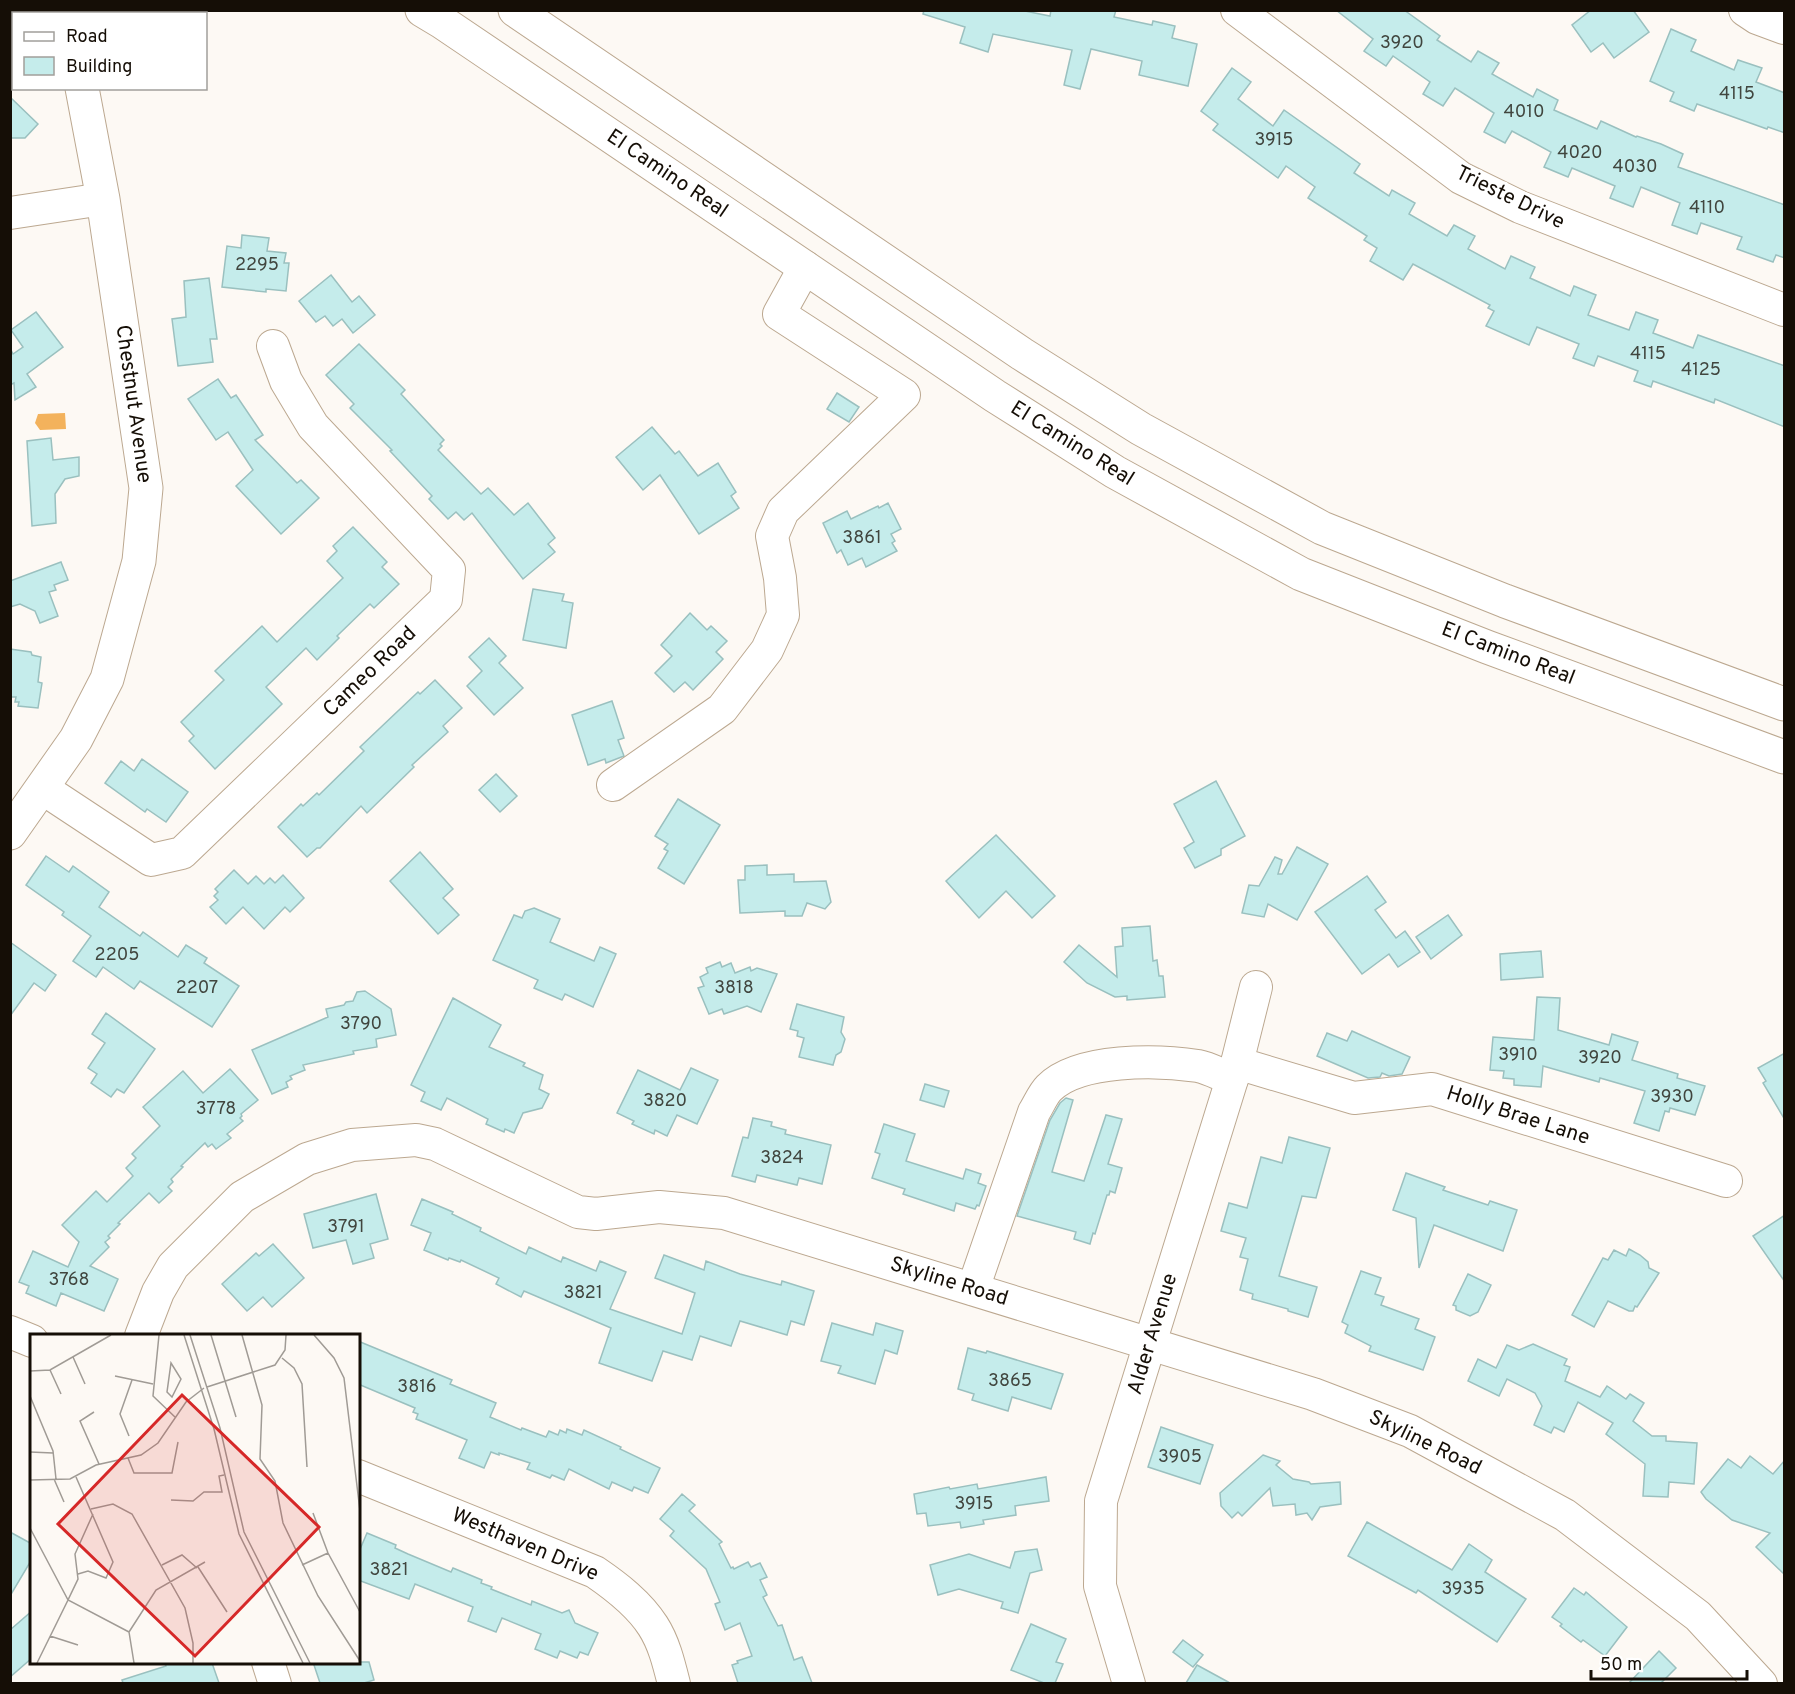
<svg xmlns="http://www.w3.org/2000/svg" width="1795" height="1694" viewBox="0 0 1795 1694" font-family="Overpass,sans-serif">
<rect width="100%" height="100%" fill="#fdf9f4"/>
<path fill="#f3b25c" d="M65 413 66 429 40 430 35 423 38 414Z"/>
<g fill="#c5eceb" stroke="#9ac0bf" stroke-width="1.5">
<path d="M924 10H1020L1050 16 1051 10H1116L1114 17 1152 25 1153 21 1175 26 1172 38 1197 44 1188 86 1139 75 1142 61 1091 49 1080 89 1064 85 1072 50 993 34 988 52 960 43 965 27 923 14Z"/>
<path d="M1336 10H1404L1440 36 1437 40 1471 62 1478 51 1499 63 1492 74 1533 97 1537 89 1558 100 1554 110 1597 129 1601 121 1636 137 1637 136 1661 144 1683 154 1678 167 1785 205V258L1776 255 1773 262 1737 249 1742 237 1701 223 1697 234 1672 225 1680 203 1641 187 1633 207 1610 198 1615 186 1572 168 1568 177 1544 167 1551 152 1512 131 1505 143 1484 132 1494 113 1455 88 1443 106 1423 94 1430 82 1393 56 1386 66 1364 51 1373 39Z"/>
<path d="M1591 10H1633L1649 32 1614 58 1603 43 1591 52 1572 25Z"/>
<path d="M1671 29 1696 40 1691 51 1734 70 1738 60 1762 68 1756 82 1785 93V133L1768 127 1767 129 1697 104 1694 111 1670 101 1674 92 1650 81Z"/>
<path d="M1232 68 1251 82 1238 99 1273 126 1284 110 1360 164 1354 173 1389 196 1392 190 1415 203 1409 214 1447 236 1454 225 1475 236 1468 249 1505 269 1511 256 1535 267 1530 278 1570 296 1574 286 1596 295 1588 315 1629 330 1636 312 1658 320 1653 333 1693 348 1698 335 1785 366V427L1715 399 1714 403 1653 381 1651 387 1634 381 1638 371 1598 356 1594 366 1573 358 1579 344 1537 327 1529 345 1486 326 1494 311 1488 308 1490 305 1413 264 1403 280 1370 261 1377 248 1364 240 1367 236 1308 198 1315 187 1286 166 1278 178 1213 130 1218 124 1201 111Z"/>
<path d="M10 97 38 124 25 138H10Z"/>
<path d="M242 235 269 238 267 251 286 253 284 263H289L286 291 266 289V292L222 287 227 246 241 248Z"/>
<path d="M331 275 352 302 359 296 375 315 353 333 342 319 333 326 325 316 316 322 299 301Z"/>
<path d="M209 278 217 339H210L213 362 178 366 172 319 186 317 184 281Z"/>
<path d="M36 312 63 347 27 374 36 387 15 400 14 383 10 385V356L12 352 13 354 23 347 11 330Z"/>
<path d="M359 344 405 390 401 394 444 440 440 444 442 446 438 450 481 494 488 488 514 515 528 503 555 538 548 544 555 552 523 579 472 513 464 520 456 512 448 519 429 499 432 496 390 451 392 450 350 408 354 404 326 375Z"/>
<path d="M218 379 231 398 236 395 263 435 255 440 297 483 301 480 319 498 281 534 236 486 253 470 228 432 216 440 188 399Z"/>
<path d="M837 393 859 407 849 422 827 409Z"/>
<path d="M652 427 675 454 679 451 698 476 718 463 736 492 731 496 739 508 699 534 660 475 643 490 616 457Z"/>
<path d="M51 438 53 460 79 457V476L65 479 55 494 56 523 32 526 27 441Z"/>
<path d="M888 503 901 529 891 534 895 541 892 543 897 551 866 567 862 558 848 565 841 550 837 553 823 523 847 511 851 519 878 506 879 508Z"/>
<path d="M353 527 387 562 382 567 399 584 374 608 370 604 337 636 339 638 317 660 306 648 266 687 282 704 215 769 189 741 194 736 181 722 224 680 215 671 262 626 277 642 343 578 327 561 337 551 333 546Z"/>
<path d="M61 562 68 580 54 585 56 590 49 592 58 616 40 623 35 611 20 604 10 607V581Z"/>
<path d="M533 589 564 594 562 601 573 603 566 648 523 640Z"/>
<path d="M690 613 707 630 711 626 727 641 716 652 723 659 693 690 685 682 674 692 655 673 672 656 661 645Z"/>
<path d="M489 638 506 656 499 663 523 688 494 715 467 686 482 671 469 657Z"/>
<path d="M10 649 31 652 32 655 41 657 38 682 42 683 38 708 18 706 19 702H15L16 697H10Z"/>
<path d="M435 680 462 708 443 726 448 732 412 765 414 767 367 813 361 806 320 848H317L307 857 278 827 301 804 303 806 317 793 319 795 364 751 360 747 418 692 420 694Z"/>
<path d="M612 701 624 738 618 740 624 756 606 763 605 759 588 765 572 715Z"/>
<path d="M142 759 188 792 166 822 147 809 145 812 105 783 121 761 134 771Z"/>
<path d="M496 774 517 796 500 812 479 790Z"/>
<path d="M1216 781 1245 836 1221 849V855L1195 868 1184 848 1194 842 1174 804Z"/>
<path d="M678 799 720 825 684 884 658 868 668 851 664 849 668 844 655 836Z"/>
<path d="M996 835 1055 896 1032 918 1006 891 979 918 946 881Z"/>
<path d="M1297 847 1328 864 1297 920 1268 904 1264 917 1242 913 1249 885 1259 886 1275 857 1282 860 1278 874H1282Z"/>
<path d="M420 852 453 889 443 898 459 915 438 934 390 881Z"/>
<path d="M46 856 69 872 73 866 109 892 99 907 140 936 143 932 178 957 186 945 207 958 204 963 239 986 212 1027 140 981 134 989 103 967 96 977 73 961 91 936 62 915 64 912 26 885Z"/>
<path d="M767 865V875L794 874V882L826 881 831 902 825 909 807 903 802 916H785V911L740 913 738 880H745V866Z"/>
<path d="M234 870 248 884 256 876 264 884 270 878 275 883 283 875 304 898 290 912 285 907 264 929 243 907 226 924 210 907 218 900 214 896 218 892 215 889Z"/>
<path d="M1367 876 1386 902 1375 910 1396 938 1405 931 1420 952 1398 967 1389 954 1362 974 1315 912Z"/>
<path d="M534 908 560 919 550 942 594 961 600 947 616 954 593 1007 565 994 562 1000 534 988 538 980 493 960 514 915 522 918 525 911Z"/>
<path d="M1448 915 1462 935 1431 959 1416 937Z"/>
<path d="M1150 926 1153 961 1157 960 1159 976H1163L1165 997 1127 1000V996L1115 997 1087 983 1064 962 1079 945 1117 977 1115 947 1123 946 1122 928Z"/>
<path d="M10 942 56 975 45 991 34 983 10 1016Z"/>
<path d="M1541 951 1543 977 1501 980 1500 954Z"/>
<path d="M720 962 722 967 731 963 735 973 750 967 751 971 757 968 777 974 761 1012 747 1006 724 1014 722 1009 709 1014 698 988 704 986 700 977 708 973 706 968Z"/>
<path d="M365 991 391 1009 396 1035 376 1039 377 1047 353 1051 354 1054 303 1065 305 1070 290 1076 292 1079 286 1082 288 1087 272 1094 252 1050 328 1017 326 1009 344 1005 346 1002 353 1001 357 992Z"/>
<path d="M1537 997 1560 998 1558 1030 1609 1045 1612 1034 1638 1042 1632 1060 1678 1074 1677 1078 1705 1086 1695 1115 1670 1108 1669 1112 1665 1111 1659 1131 1634 1123 1645 1091 1600 1078 1599 1082 1543 1066 1541 1087 1514 1085V1079L1503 1078 1504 1071 1490 1070 1493 1037 1534 1040Z"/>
<path d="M453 998 501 1025 489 1047 525 1063 523 1066 543 1075 539 1089 549 1094 542 1108 523 1113 514 1133 505 1129 504 1132 486 1124 488 1119 447 1098 441 1110 421 1101 425 1092 411 1085Z"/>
<path d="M797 1004 844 1017 841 1032 845 1039 841 1052 836 1055 833 1065 799 1057 804 1038 797 1036 798 1031 790 1029Z"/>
<path d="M106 1013 155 1049 124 1093 117 1089 111 1097 91 1083 97 1074 88 1068 105 1043 92 1034Z"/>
<path d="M1352 1031 1410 1057 1402 1074 1389 1076 1382 1073 1380 1077 1368 1078 1317 1056 1327 1033 1347 1041Z"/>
<path d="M1785 1053V1120L1763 1083 1766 1081 1758 1068Z"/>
<path d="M691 1068 718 1080 697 1124 677 1115 667 1136 655 1130 654 1134 632 1124 634 1121 617 1113 638 1070 680 1090Z"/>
<path d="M230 1069 258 1100 241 1114 242 1116 240 1118 243 1121 227 1134 231 1138 216 1149 212 1144 208 1147 205 1143 181 1166 183 1167 171 1179 173 1182 168 1187 172 1191 159 1203 149 1193 118 1223 120 1224 108 1236 110 1238 105 1242 109 1247 90 1266 118 1279 104 1311 61 1293 56 1306 26 1293 29 1286 19 1282 33 1251 68 1267 79 1242 62 1225 96 1191 107 1202 133 1176 126 1168 136 1158 132 1154 160 1126 143 1107 183 1071 203 1093Z"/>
<path d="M925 1084 949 1091 944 1107 920 1100Z"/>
<path d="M1066 1098 1073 1100 1052 1172 1084 1181 1106 1115 1122 1119 1108 1164 1122 1168 1115 1193 1110 1191 1109 1195H1107L1095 1234 1093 1233 1090 1244 1074 1239 1076 1232 1017 1216 1050 1120 1060 1103Z"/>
<path d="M753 1118 772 1122 771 1126 786 1130 785 1134 831 1145 822 1184 799 1178 797 1185 757 1175 755 1182 732 1176 743 1137 748 1138Z"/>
<path d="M884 1124 915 1134 906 1161 963 1179 966 1169 981 1174 978 1183 986 1186 979 1206 977 1205 975 1209 956 1203 954 1211 903 1194 905 1189 872 1178 880 1154 875 1152Z"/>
<path d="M1289 1137 1330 1148 1316 1198 1302 1196 1279 1276 1317 1287 1308 1317 1288 1311V1309L1252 1299 1253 1294 1240 1290 1248 1259 1240 1257 1246 1238 1221 1231 1229 1203 1247 1208 1261 1157 1282 1163Z"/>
<path d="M1406 1173 1445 1187 1443 1190 1488 1205 1490 1201 1517 1210 1503 1251 1434 1225 1419 1268 1416 1218 1393 1210Z"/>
<path d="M376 1194 388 1239 370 1244 374 1258 353 1264 346 1240 313 1248 304 1214Z"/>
<path d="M422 1199 453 1212 452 1214 481 1228 480 1231 526 1254 529 1247 561 1262 563 1257 596 1271 600 1261 626 1272 610 1309 682 1334 695 1293 655 1278 664 1255 704 1270 706 1261 740 1274 781 1285 782 1281 814 1291 804 1325 791 1321 787 1335 740 1321 731 1346 700 1336 692 1360 663 1351 652 1381 599 1363 611 1328 524 1291 521 1297 496 1284 499 1278 461 1260 460 1262 449 1258 448 1260 424 1250 431 1233 411 1225Z"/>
<path d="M1785 1215V1282L1753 1236Z"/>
<path d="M273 1244 304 1278 272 1307 263 1297 247 1311 222 1284 256 1253 259 1256Z"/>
<path d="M1629 1249 1640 1255 1648 1262 1649 1268 1659 1273 1637 1307 1635 1306 1633 1311H1629L1608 1301 1594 1327 1572 1315 1603 1258 1608 1260 1614 1250 1626 1256Z"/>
<path d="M1361 1271 1381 1278 1375 1294 1384 1297 1381 1305 1419 1319 1415 1329 1435 1337 1423 1370 1369 1351 1371 1346 1345 1333 1348 1325 1342 1322Z"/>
<path d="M1468 1274 1491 1285 1478 1312 1470 1316 1456 1310V1306L1453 1305Z"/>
<path d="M832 1323 873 1335 876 1323 903 1331 897 1354 885 1350 875 1384 838 1373 841 1366 821 1361Z"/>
<path d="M358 1341 452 1380 450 1384 496 1403 490 1417 521 1430 522 1428 546 1437 549 1431 558 1435 560 1430 566 1433 567 1429 582 1435 584 1430 621 1447 620 1449 660 1468 648 1493 634 1487 632 1491 612 1482 609 1489 569 1469 564 1480 552 1475 550 1478 527 1469 530 1463 499 1453V1455L491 1452 484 1468 459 1458 467 1440 416 1419 418 1414 413 1412 415 1408 358 1384Z"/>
<path d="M1533 1344 1567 1359 1564 1365 1570 1367 1565 1381 1600 1397 1607 1386 1626 1399 1630 1394 1644 1403 1633 1421 1652 1436H1666V1441L1697 1443 1694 1484 1669 1482 1668 1497 1643 1496 1645 1464 1606 1434 1613 1423 1578 1402 1564 1432 1554 1427 1551 1433 1534 1425 1542 1406 1535 1393 1507 1379 1499 1396 1468 1381 1478 1359 1496 1368 1507 1345 1519 1350Z"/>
<path d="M968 1348 986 1353 987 1351 1063 1374 1051 1409 1012 1397 1008 1411 972 1400 974 1394 958 1389Z"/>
<path d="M1161 1427 1213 1445 1200 1484 1148 1467Z"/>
<path d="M1263 1455 1280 1461 1276 1465 1293 1479 1309 1482 1311 1484 1340 1482 1341 1504 1320 1507 1312 1520 1307 1513 1296 1515 1295 1504 1273 1506 1270 1488 1242 1516 1238 1512 1232 1518 1221 1506 1220 1493Z"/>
<path d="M1750 1456 1773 1474 1785 1460V1575L1756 1547 1770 1533 1732 1520 1706 1499 1701 1492 1728 1459 1741 1468Z"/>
<path d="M1046 1477 1049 1501 1015 1506 1016 1515 983 1520 984 1524 961 1528 960 1522 928 1526 926 1513 917 1514 914 1494 949 1487 950 1489 977 1484 978 1489Z"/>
<path d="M682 1494 695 1505 689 1511 722 1542 719 1544 731 1568 733 1567 734 1569 748 1562 751 1567 760 1563 767 1577 760 1580 767 1595 763 1597 778 1626 782 1625 794 1660 802 1657 812 1683H738L732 1665 738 1663 737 1661 752 1656 740 1623 725 1630 715 1604 720 1602 706 1569 670 1536 674 1531 660 1519Z"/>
<path d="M1367 1522 1452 1570 1469 1544 1492 1560 1485 1572 1526 1599 1497 1642 1418 1590 1416 1593 1348 1556Z"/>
<path d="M10 1532 32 1544V1559L10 1596Z"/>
<path d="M367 1533 396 1545 395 1548 408 1554 451 1572 453 1568 482 1580 481 1583 492 1587 491 1589 531 1605 532 1601 562 1613 569 1610 575 1623 598 1633 588 1655 580 1652 577 1658 560 1651 557 1658 535 1649 541 1634 502 1618 496 1632 468 1621 473 1607 415 1584 409 1599 358 1580V1554Z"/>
<path d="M1037 1549 1042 1570 1030 1573 1018 1613 1001 1608 1003 1602 959 1589 938 1595 930 1565 969 1554 1010 1568 1015 1552Z"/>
<path d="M1574 1588 1584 1595 1586 1592 1627 1627 1605 1656 1583 1640 1581 1642 1560 1626 1562 1624 1552 1617Z"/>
<path d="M32 1611V1658L10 1677V1630Z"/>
<path d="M1031 1624 1066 1639 1056 1662 1063 1664 1055 1683H1044L1011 1670Z"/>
<path d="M1183 1640 1203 1655 1193 1667 1173 1652Z"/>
<path d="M1659 1651 1676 1668 1661 1683H1629Z"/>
<path d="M165 1662 212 1663 219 1683H123L122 1680 166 1666Z"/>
<path d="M313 1662H369L374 1680 364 1683H320Z"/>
<path d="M1197 1665 1230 1683H1186Z"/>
</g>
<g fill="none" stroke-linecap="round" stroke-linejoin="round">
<defs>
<g id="minor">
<path d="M1237 10 1461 178 1520 207 1784 310"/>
<path d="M1745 10 1757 18 1784 28"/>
<path d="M10 213 103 199"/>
<path d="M613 785 722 709 767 650 783 615 780 578 772 536 783 511 904 395 779 314 805 267"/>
<path d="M42 788 151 860 182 853 446 599 449 570 313 426 286 381 273 346"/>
<path d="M1237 1063 1354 1098 1432 1089 1726 1181"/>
<path d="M973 1289 1034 1112C1039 1104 1043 1094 1049 1088 1079 1058 1158 1060 1198 1066 1209 1068 1221 1075 1232 1079"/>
<path d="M10 1332 32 1341"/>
<path d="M141 1336 158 1292 173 1266 242 1197 307 1159 352 1145 416 1140 435 1144 578 1212 596 1214 659 1207 724 1213 1313 1394 1410 1431 1565 1515 1698 1616 1761 1684"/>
<path d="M358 1476 595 1572C617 1587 639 1604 653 1626 664 1643 669 1664 674 1684"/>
<path d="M268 1662 275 1684"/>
<path d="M1129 1684 1100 1586 1101 1501 1237 1063 1256 987"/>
</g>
<g id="major">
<path d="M422 10 442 22 995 396 1115 472 1301 574 1487 647 1784 757"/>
<path d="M515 10 1022 354 1141 429 1322 528 1505 601 1784 704"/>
<path d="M70 14V10"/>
<path d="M10 833 76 739 107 679 139 561 146 488 103 199 82 88"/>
</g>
</defs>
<use href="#minor" stroke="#bca890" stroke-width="34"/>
<use href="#major" stroke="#bca890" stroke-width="35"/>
<use href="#minor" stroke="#fff" stroke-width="32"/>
<use href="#major" stroke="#fff" stroke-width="33"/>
</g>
<g text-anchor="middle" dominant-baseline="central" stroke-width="6" stroke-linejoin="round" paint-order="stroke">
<g font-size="18" fill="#41463f">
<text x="1402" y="43">3920</text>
<text x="1737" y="94">4115</text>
<text x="1524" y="112">4010</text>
<text x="1274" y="140">3915</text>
<text x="1580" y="153">4020</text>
<text x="1635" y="167">4030</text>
<text x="1707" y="208">4110</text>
<text x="257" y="265">2295</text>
<text x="1648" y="354">4115</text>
<text x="1701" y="370">4125</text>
<text x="862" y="538">3861</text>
<text x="117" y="955">2205</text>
<text x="197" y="988">2207</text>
<text x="734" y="988">3818</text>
<text x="361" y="1024">3790</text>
<text x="1518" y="1055">3910</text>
<text x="1600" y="1058">3920</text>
<text x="1672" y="1097">3930</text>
<text x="665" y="1101">3820</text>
<text x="216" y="1109">3778</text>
<text x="782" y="1158">3824</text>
<text x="346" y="1227">3791</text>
<text x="69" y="1280">3768</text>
<text x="583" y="1293">3821</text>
<text x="1010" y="1381">3865</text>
<text x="417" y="1387">3816</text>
<text x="1180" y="1457">3905</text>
<text x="974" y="1504">3915</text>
<text x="389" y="1570">3821</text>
<text x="1463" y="1589">3935</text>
</g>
<g font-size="21" fill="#150e06" stroke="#fff">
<text transform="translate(667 174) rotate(34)">El Camino Real</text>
<text transform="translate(1510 198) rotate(26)">Trieste Drive</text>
<text transform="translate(133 404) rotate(82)">Chestnut Avenue</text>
<text transform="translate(1072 444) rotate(32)">El Camino Real</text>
<text transform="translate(1508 654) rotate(21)">El Camino Real</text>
<text transform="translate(370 672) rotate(-44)">Cameo Road</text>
<text transform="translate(1518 1116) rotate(18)">Holly Brae Lane</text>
<text transform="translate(949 1282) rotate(17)">Skyline Road</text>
<text transform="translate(1153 1334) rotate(-73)">Alder Avenue</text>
<text transform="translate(1425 1443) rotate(26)">Skyline Road</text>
<text transform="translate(525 1545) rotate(23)">Westhaven Drive</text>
</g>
</g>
<g transform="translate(30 1334)">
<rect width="330" height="330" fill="#fdf9f4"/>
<path fill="none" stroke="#a09b95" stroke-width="1.5" d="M129 1 123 62 146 84M154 1 184 95 209 200 273 329M160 1 190 94 214 198 280 329M181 1 206 83M212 1 232 71 230 125 245 147 253 189 288 262 330 327M284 1 304 24 314 44 330 177M43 23 55 50M252 24 264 34 272 50 277 133M141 29 151 45 142 63 137 58ZM20 36 31 60M0 37 20 36 81 1M85 42 123 50M177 53 245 31 255 16 256 1M0 62 23 117 26 145M64 78 50 87 69 130M99 102 90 80 102 46M0 118 23 119M98 124 104 139H142L148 108M46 143 83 228 76 244 58 237 48 240M24 145 34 168M0 146 40 145 66 131 111 121 128 109 156 68 174 54M141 166 163 167 174 158H192L189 142 194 141M61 175 83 170 102 180 155 274 163 309V329M283 179 298 219 330 278M63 180 45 220 48 245 38 266 99 298M0 194 38 266 7 329M132 231 152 221 167 234M272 231 298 219M168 233 197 278M99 298 126 256 175 228M99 298 104 329M20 302 48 311"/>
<path fill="#d62828" fill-opacity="0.15" stroke="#d62828" stroke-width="3" d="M152 61 289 193 165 322 28 190Z"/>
<rect width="330" height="330" fill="none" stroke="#150e06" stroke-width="3"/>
</g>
<rect width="1795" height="1694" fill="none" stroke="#150e06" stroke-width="24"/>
<rect x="12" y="12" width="195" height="78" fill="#ffffff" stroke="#a19f9b" stroke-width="1.5"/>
<rect x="24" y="32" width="30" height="9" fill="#ffffff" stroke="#a19f9b" stroke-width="1.5"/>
<text x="66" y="42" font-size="18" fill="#150e06">Road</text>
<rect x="24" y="57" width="30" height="18" fill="#c5eceb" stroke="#a19f9b" stroke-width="1.5"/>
<text x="66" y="72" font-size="18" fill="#150e06">Building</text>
<path d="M1591 1670v9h156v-9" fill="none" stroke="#150e06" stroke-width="3"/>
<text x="1600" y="1670" font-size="18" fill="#150e06" stroke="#ffffff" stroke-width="4.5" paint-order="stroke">50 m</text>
</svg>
